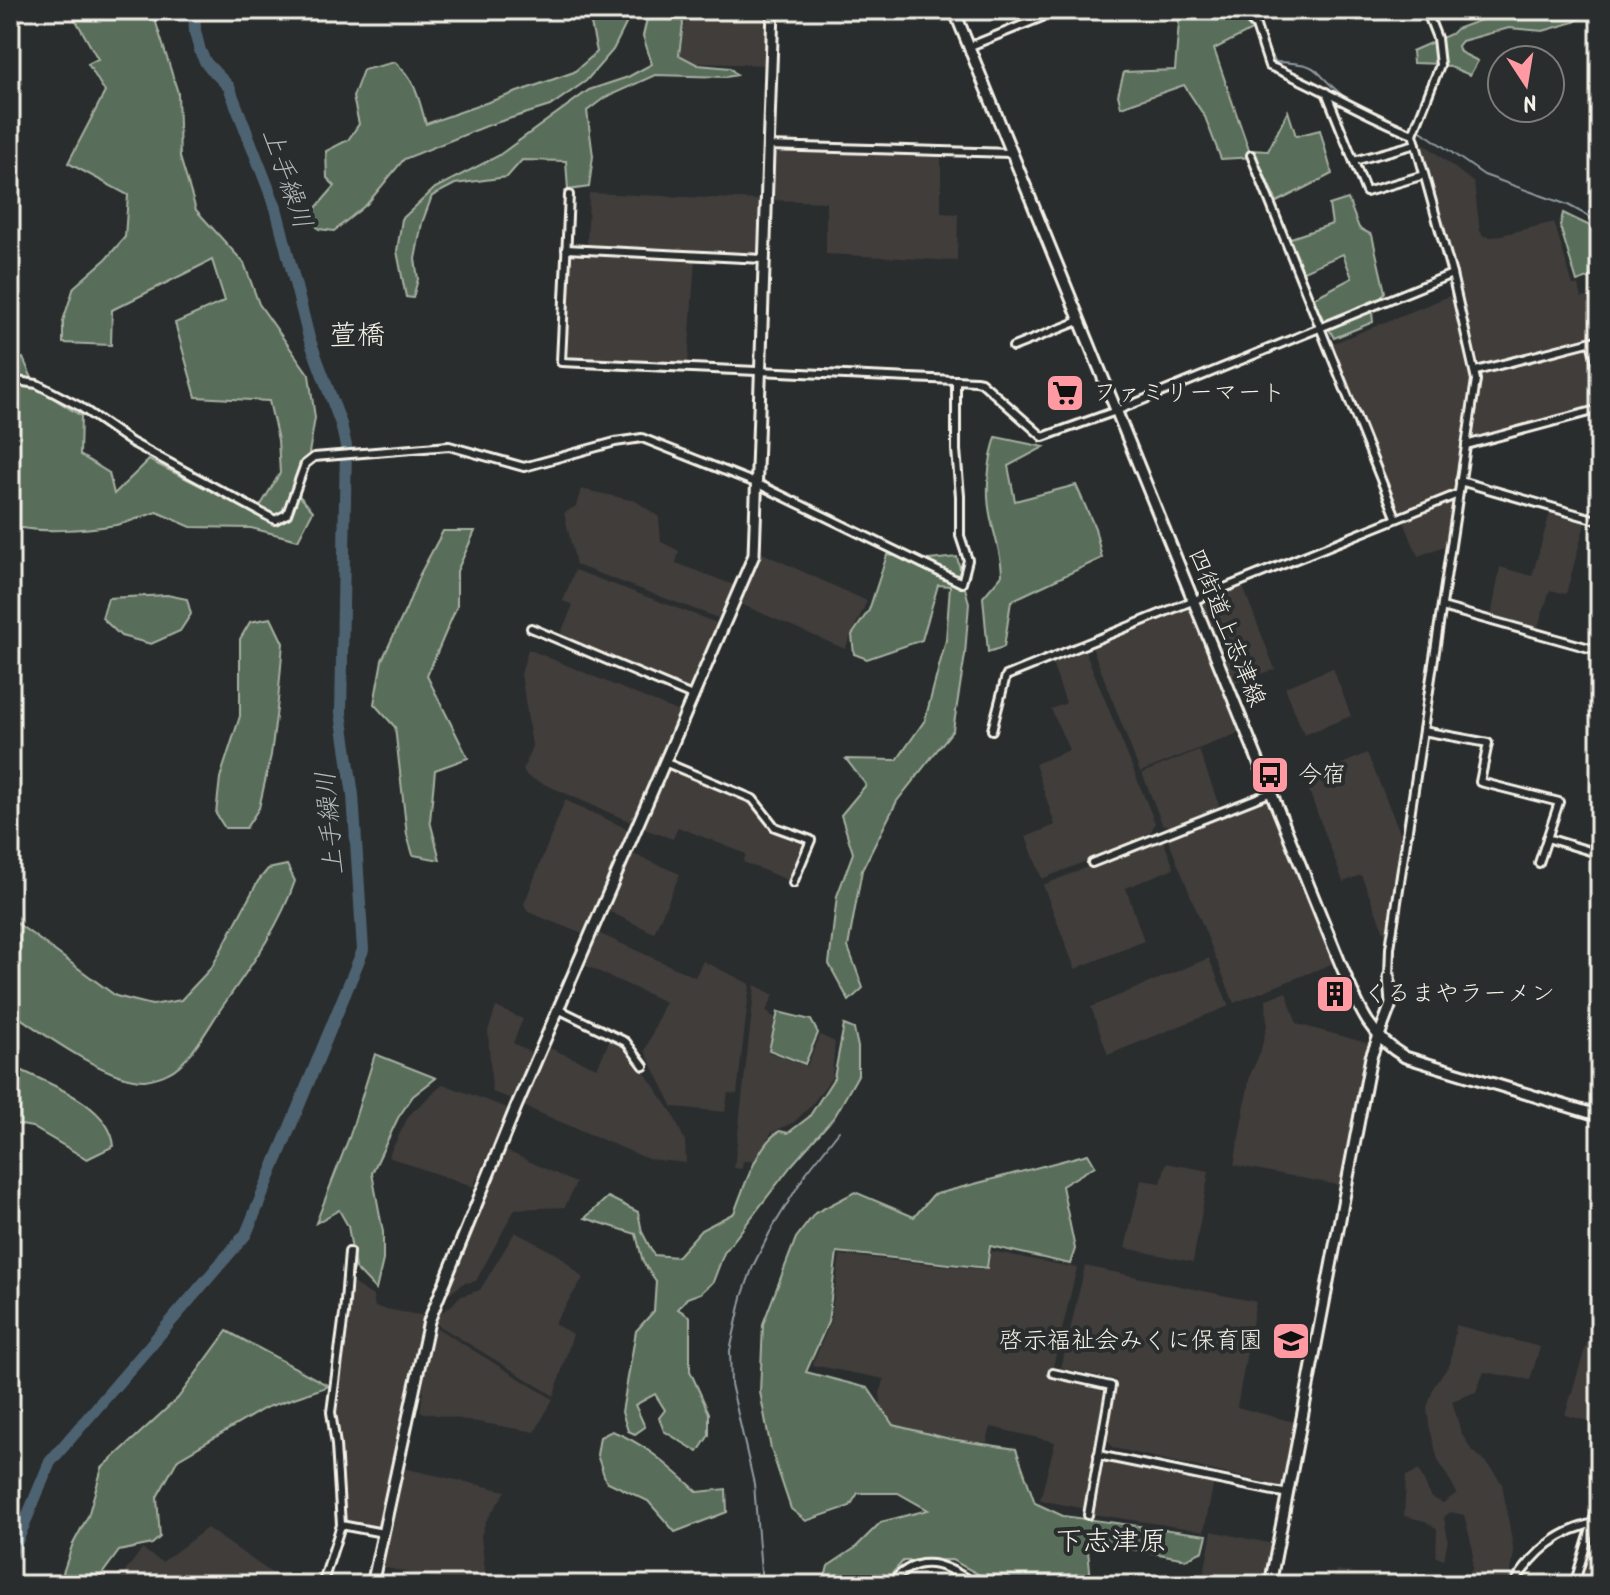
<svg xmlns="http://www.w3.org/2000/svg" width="1610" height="1595" viewBox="0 0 1610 1595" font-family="Kalam,'Klee One',sans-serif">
<rect width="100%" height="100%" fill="#2a2d2e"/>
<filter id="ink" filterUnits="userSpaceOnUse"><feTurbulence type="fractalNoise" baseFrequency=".0125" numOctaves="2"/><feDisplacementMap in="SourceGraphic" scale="16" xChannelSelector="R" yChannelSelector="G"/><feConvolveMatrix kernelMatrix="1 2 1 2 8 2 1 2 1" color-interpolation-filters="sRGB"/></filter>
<g filter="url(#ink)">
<g fill="#3f3c3b">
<path d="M683 10H768L766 65 697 63 680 54 685 22Z"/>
<path d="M1417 138 1474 183 1480 231 1484 236 1493 237 1554 222 1573 285H1578L1582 298 1600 294V335L1480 366Z"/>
<path d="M770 150 941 156V213L958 214 957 261 826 254V202L771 200Z"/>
<path d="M589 193 762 200 759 255 587 247Z"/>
<path d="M569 256 695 259 688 364 568 358Z"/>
<path d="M1452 295 1471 372 1455 490 1398 512 1331 344Z"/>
<path d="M1591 347 1600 383V407L1472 440 1481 374Z"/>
<path d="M581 489 636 501 659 517 661 542 679 551 676 563 734 585 718 618 576 565 564 513 576 506Z"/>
<path d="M1455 499 1448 545 1418 556 1402 517Z"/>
<path d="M1551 509 1586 520 1566 594 1550 590 1537 630 1491 617 1500 567 1532 576Z"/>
<path d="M758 551 867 601 845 649 738 603Z"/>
<path d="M575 570 717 623 689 688 560 635 573 605 563 601Z"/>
<path d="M1242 584 1275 669 1235 683 1201 601Z"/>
<path d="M1189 607 1241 732 1140 772 1092 647Z"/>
<path d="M1084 648 1155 823 1151 832 1124 846 1042 879 1026 837 1055 825 1035 764 1069 750 1051 709 1066 703 1051 661Z"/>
<path d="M528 649 679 712 633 823 528 777 523 770 532 746 521 674Z"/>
<path d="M1333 668 1351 716 1304 735 1285 687Z"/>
<path d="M1199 750 1220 808 1174 827 1162 824 1142 773Z"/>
<path d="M1367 753 1404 842 1388 942 1361 875 1343 882 1305 780Z"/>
<path d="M667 764 751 801 774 830 808 842 792 882 743 862 746 854 678 827 673 839 641 828Z"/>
<path d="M1268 796 1334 963 1234 1003 1166 835Z"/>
<path d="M565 800 630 830 585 935 528 912 524 904Z"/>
<path d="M1162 837 1174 868 1126 888 1144 941 1075 969 1043 885Z"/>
<path d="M631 853 680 874 654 933 606 910Z"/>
<path d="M596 932 695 977 703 961 750 984 737 1094 728 1093 725 1112 673 1107 645 1051 665 1002 582 964Z"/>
<path d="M1209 958 1229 1006 1108 1055 1091 1007Z"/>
<path d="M755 985 774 995 766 1011 775 1018 768 1052 807 1066 820 1035 835 1042 832 1077 811 1106 794 1122 771 1133 755 1161H743L742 1169 734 1168Z"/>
<path d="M1286 992 1297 1024 1371 1044 1343 1186 1234 1165 1250 1075 1260 1053 1267 1025 1266 999Z"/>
<path d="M496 1007 523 1019 513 1043 534 1054 515 1100 492 1092 488 1031Z"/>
<path d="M610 1039 627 1047 672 1112 685 1141 686 1163 648 1159 523 1106 547 1047 597 1068Z"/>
<path d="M443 1084 510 1109 473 1187 388 1157 409 1115Z"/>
<path d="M503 1149 576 1183 565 1207 515 1209 476 1281 462 1284 439 1303Z"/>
<path d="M1166 1163 1209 1171 1193 1262 1125 1248 1141 1180 1161 1183Z"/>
<path d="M515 1232 560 1256 583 1278 554 1324 573 1334 554 1396 433 1322 434 1317 451 1306 459 1297 480 1290Z"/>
<path d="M991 1251 1077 1268 1051 1375 1099 1387 1106 1398 1085 1509 1040 1500 1055 1442 991 1427 987 1442 934 1443 883 1426 880 1393 884 1379 812 1365 830 1323 840 1255 988 1270Z"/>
<path d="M1085 1266 1256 1302 1237 1407 1298 1423 1285 1487 1113 1448 1106 1438 1116 1380 1061 1368Z"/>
<path d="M351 1282 373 1296 375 1307 425 1316 379 1527 344 1520 342 1456 336 1413Z"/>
<path d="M432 1325 553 1399 535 1432 420 1412Z"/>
<path d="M1456 1325 1540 1347 1530 1380 1484 1372 1476 1392 1452 1401 1461 1432 1471 1449 1487 1463 1502 1483 1514 1553 1509 1585H1464L1472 1569 1473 1550 1464 1515 1449 1512 1444 1518 1448 1539 1444 1560 1436 1557 1437 1529 1425 1521 1404 1516 1406 1476 1419 1470 1431 1497 1443 1503 1457 1493 1438 1460 1429 1425 1427 1408 1434 1386 1450 1364Z"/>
<path d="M1587 1342 1600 1346V1424L1565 1415Z"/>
<path d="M1101 1459 1214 1482 1204 1531 1092 1514Z"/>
<path d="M403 1468 506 1491 486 1521 481 1536 486 1578 484 1585H467L382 1567Z"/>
<path d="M1600 1527V1585H1578L1596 1528Z"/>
<path d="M207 1528 289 1585H115L142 1549 162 1562Z"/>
<path d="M1212 1531 1273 1544 1266 1585H1202Z"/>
<path d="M1337 1570 1414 1583 1417 1585H1331Z"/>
</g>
<g fill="#586e5a" stroke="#a6b0a1" stroke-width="2">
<path d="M70 10H152L178 93 180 157 196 210 244 263 259 304 309 375 315 418 306 471 294 490 313 511 298 540 251 528 191 527 157 512C144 516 130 522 116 525 90 529 33 535 10 524V368L23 358 36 387 81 416 80 455 109 473 114 494 149 460 201 486 258 510 280 473 278 440 269 401 196 397 175 323 225 301 212 260 112 310 111 345 63 343V321L74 287 106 259 125 237 128 195 68 163 105 92 88 64 98 59Z"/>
<path d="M588 10H633L613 50 586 81 550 106 489 125 404 159 367 204 334 231 319 229 308 217 335 186 327 178 326 151 348 140 359 124 353 97 363 70 395 62C417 82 418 97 426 124L574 72 597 52Z"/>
<path d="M649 10H680L683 24 679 55 698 65 730 68 737 75 726 77 655 75 604 98 587 111 593 156 589 187 568 190 566 161 522 160 507 177 455 184 432 196 422 223 415 259 418 279 413 298 406 297 397 251 402 219 435 188 498 156 589 90 628 77 652 64 643 36Z"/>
<path d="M1180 10H1235L1252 30 1214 49 1249 150 1268 151 1288 111 1296 136 1320 130 1332 174 1277 202 1256 157 1221 159 1205 117 1184 85 1121 107 1118 95 1124 72 1175 70Z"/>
<path d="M1508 10H1583L1579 19 1574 22 1543 31 1509 28 1462 41 1458 46 1460 52 1478 61 1470 75 1443 64 1413 63 1412 51 1451 34 1456 29Z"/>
<path d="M1348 199 1359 228 1372 235 1385 292 1372 312 1373 322 1334 338 1312 299 1352 278 1343 254 1299 273 1288 239 1332 224 1329 205Z"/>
<path d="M1563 213 1594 228 1600 229V274L1577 282 1560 226Z"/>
<path d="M996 437 1044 447 1008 466 1015 501 1076 485 1095 528 1102 558 1011 601 1004 647 988 652 983 597 1002 575C1002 556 995 538 991 519 985 493 988 462 996 437Z"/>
<path d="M443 531H475L457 571V606L427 676 468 758 435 770 430 821 440 860 413 855 407 835 395 727 374 704 382 660 406 609 420 574Z"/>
<path d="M887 555 929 560 957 557 969 603 965 655 953 730 897 801 862 870 848 947 863 988 849 1001 829 964 837 896 853 853 841 815 866 785 846 759 897 760 925 720 946 640 950 586 938 585 922 640 867 659 854 654 852 635 869 610Z"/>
<path d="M167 595 187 599 191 614 180 631 151 644 121 636 102 618 108 598Z"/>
<path d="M271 618 283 643 278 701 271 755 259 808 246 828H225L216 814 220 778 240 716V639L250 622Z"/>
<path d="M287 865 295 881C279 928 250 967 222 1007 209 1026 190 1063 168 1073 163 1076 151 1079 145 1080 107 1081 41 1032 10 1011V918L116 996 152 1005 181 1000 212 967 258 881 268 869Z"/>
<path d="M778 1012 811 1020 818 1033 805 1064 769 1050Z"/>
<path d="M844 1025 854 1029 858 1047V1075L835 1116 791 1166 724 1253 713 1282 701 1293 687 1298 678 1309 690 1317V1371L709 1413V1435L698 1452 664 1431 659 1418 665 1410 655 1394 635 1405 645 1427 635 1434 628 1431 622 1412 636 1331 654 1311 656 1281 643 1262 636 1234 585 1218 608 1197 638 1212 642 1232 654 1255 677 1257 701 1230 734 1213C743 1190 758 1142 780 1131L788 1133 809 1117 834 1078Z"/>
<path d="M375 1054 436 1078 413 1096 398 1118 372 1173 383 1232V1260L376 1290 355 1268 348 1226 339 1210 316 1223 350 1135Z"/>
<path d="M10 1065C44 1082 110 1103 114 1146L87 1159 32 1127 10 1123Z"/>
<path d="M1088 1154 1095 1166 1062 1186 1075 1249 1070 1264 990 1246 987 1268 837 1252 828 1322 806 1372 868 1388 893 1425 950 1439 1016 1449 1035 1503 1063 1516 1207 1535 1203 1551 1186 1559 1087 1541 1091 1580 1071 1585H998L952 1560 903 1561 882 1585H823L828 1566 855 1548 881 1522 928 1510 898 1493H858L850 1506 806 1521 791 1509 771 1449 760 1392 763 1324 796 1238 815 1213 855 1192 914 1217 933 1195Z"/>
<path d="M227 1331 329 1386 265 1408 178 1459 157 1497 160 1537 152 1544 119 1551 94 1585H59L72 1546 88 1516 102 1468 178 1398Z"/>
<path d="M612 1431C645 1443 672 1469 698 1492L726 1489 727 1512 675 1532 648 1501 606 1481 597 1455 600 1437Z"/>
</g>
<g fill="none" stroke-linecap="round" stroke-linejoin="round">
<g stroke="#909ca1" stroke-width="2">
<path d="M1248 10C1265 27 1261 46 1276 62 1324 64 1309 68 1342 95 1351 103 1365 108 1376 115"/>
<path d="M1400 125 1418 129 1484 175 1568 205 1592 218H1600"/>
<path d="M762 1585 754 1484 731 1384 730 1351 742 1297 753 1266 770 1232 806 1173 839 1131"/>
</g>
<path stroke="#4e6472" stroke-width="12" d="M10 1558 50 1462 246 1234 363 950 353 795 341 713 346 446 341 424 309 338 276 208 229 87 206 63 200 51 195 31 194 10"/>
<defs>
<g id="street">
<path d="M1239 10 1256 26 1269 66C1319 86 1363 115 1413 134"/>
<path d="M968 47 1060 10"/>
<path d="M1326 92 1366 192 1424 175"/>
<path d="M767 146 1011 153"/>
<path d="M1251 155 1396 517"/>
<path d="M1354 161 1416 144"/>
<path d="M569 195 561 362 976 381 981 382 1043 437 1116 411 1452 274"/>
<path d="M566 249 763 259"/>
<path d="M1591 342 1600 376"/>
<path d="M1013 347 1079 321"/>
<path d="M1476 371 1600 339"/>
<path d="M10 380 37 384 79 406 131 442 275 520 287 514 305 464 314 457 449 446 524 467 615 442 642 438 758 484 962 583 968 560 960 536V496L956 450V380"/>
<path d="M1466 445 1600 409"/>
<path d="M1460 481 1600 521"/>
<path d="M1442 607 1600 651"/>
<path d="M531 628 692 696"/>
<path d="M992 730 1006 676 1458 494"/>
<path d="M1423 731 1488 743 1480 782 1559 802 1539 863"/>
<path d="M664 762 753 799 775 827 811 840 793 883"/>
<path d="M1547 838 1600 854"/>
<path d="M1092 863 1272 792"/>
<path d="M1389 977 1390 948 1476 380 1452 274 1413 134 1440 65 1437 38 1426 10"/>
<path d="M560 1010 626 1042 644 1066"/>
<path d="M1053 1373 1111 1386 1088 1515"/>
<path d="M1098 1455 1288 1494"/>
<path d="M341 1525 383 1533"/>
<path d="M322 1585 341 1525 336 1445 331 1412 344 1314 349 1252"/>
<path d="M692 1585H710"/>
<path d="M890 1585C917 1550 946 1564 976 1585"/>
<path d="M1513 1585C1534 1552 1559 1529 1600 1522"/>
<path d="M1574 1585 1600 1499"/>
</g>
<g id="secondary">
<path d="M954 10 1341 965C1358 1005 1367 1034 1405 1057L1600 1116"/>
<path d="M372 1585 429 1321 516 1107 754 555 773 10"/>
<path d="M1270 1585 1371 1057 1391 1004 1389 977"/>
</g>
</defs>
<use href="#street" stroke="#f4f1e8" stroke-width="12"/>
<use href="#secondary" stroke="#f4f1e8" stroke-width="15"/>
<use href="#street" stroke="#2a2d2e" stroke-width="6"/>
<use href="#secondary" stroke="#2a2d2e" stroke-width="9"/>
</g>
</g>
<defs>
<symbol id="supermarket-square" viewBox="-11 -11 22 22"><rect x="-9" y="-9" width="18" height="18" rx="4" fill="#ff9aa2" stroke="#2a2d2e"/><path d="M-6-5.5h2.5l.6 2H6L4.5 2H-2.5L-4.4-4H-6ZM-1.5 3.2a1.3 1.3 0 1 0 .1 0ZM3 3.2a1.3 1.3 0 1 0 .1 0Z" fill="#111"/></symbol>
<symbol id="bus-square" viewBox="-11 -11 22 22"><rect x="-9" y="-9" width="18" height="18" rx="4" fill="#ff9aa2" stroke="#2a2d2e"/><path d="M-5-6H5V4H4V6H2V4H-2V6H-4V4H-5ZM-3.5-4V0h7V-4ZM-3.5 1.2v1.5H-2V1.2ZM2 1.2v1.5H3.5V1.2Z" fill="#111"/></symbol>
<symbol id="building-square" viewBox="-11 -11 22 22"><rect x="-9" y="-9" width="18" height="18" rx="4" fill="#ff9aa2" stroke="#2a2d2e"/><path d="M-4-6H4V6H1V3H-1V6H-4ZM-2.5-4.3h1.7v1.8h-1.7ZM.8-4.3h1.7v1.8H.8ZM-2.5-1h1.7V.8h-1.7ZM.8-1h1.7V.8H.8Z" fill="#111"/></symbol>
<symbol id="school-square" viewBox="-11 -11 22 22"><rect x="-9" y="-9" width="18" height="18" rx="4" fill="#ff9aa2" stroke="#2a2d2e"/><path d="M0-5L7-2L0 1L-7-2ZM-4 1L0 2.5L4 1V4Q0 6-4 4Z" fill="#111"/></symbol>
</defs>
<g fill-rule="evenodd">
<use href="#supermarket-square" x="1043" y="371" width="44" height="44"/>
<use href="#bus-square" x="1248" y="753" width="44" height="44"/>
<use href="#building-square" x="1313" y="972" width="44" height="44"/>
<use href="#school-square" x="1269" y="1319" width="44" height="44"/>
</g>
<g text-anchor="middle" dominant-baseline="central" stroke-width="8" stroke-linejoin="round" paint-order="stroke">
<g font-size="24" fill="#f4f1e8" stroke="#2a2d2e" text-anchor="start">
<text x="1093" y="393">ファミリーマート</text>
<text x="1298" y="775">今宿</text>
<text x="1363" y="994">くるまやラーメン</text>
<text x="1263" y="1341" text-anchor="end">啓示福祉会みくに保育園</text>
</g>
<g font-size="24" fill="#f4f1e8" stroke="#2a2d2e">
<text transform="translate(1226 628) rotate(68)">四街道上志津線</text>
</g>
<g font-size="26" font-style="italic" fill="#b2b9b9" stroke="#2a2d2e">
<text transform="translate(286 179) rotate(71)">上手繰川</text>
<text transform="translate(331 823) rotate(-95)">上手繰川</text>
</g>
<g font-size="28" fill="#f4f1e8" stroke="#2a2d2e">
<text x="357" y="336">萱橋</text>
<text x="1111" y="1542">下志津原</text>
</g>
</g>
<rect width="1610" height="1595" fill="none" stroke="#2a2d2e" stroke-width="40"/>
<rect x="20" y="20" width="1570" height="1555" fill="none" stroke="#f4f1e8" stroke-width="3" filter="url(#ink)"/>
<g transform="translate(1526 84) rotate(168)"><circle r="38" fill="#2a2d2e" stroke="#7b7b78" stroke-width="2"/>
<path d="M0-6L14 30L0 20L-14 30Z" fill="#ff9aa2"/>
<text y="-12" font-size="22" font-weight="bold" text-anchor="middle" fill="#f4f1e8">N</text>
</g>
</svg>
